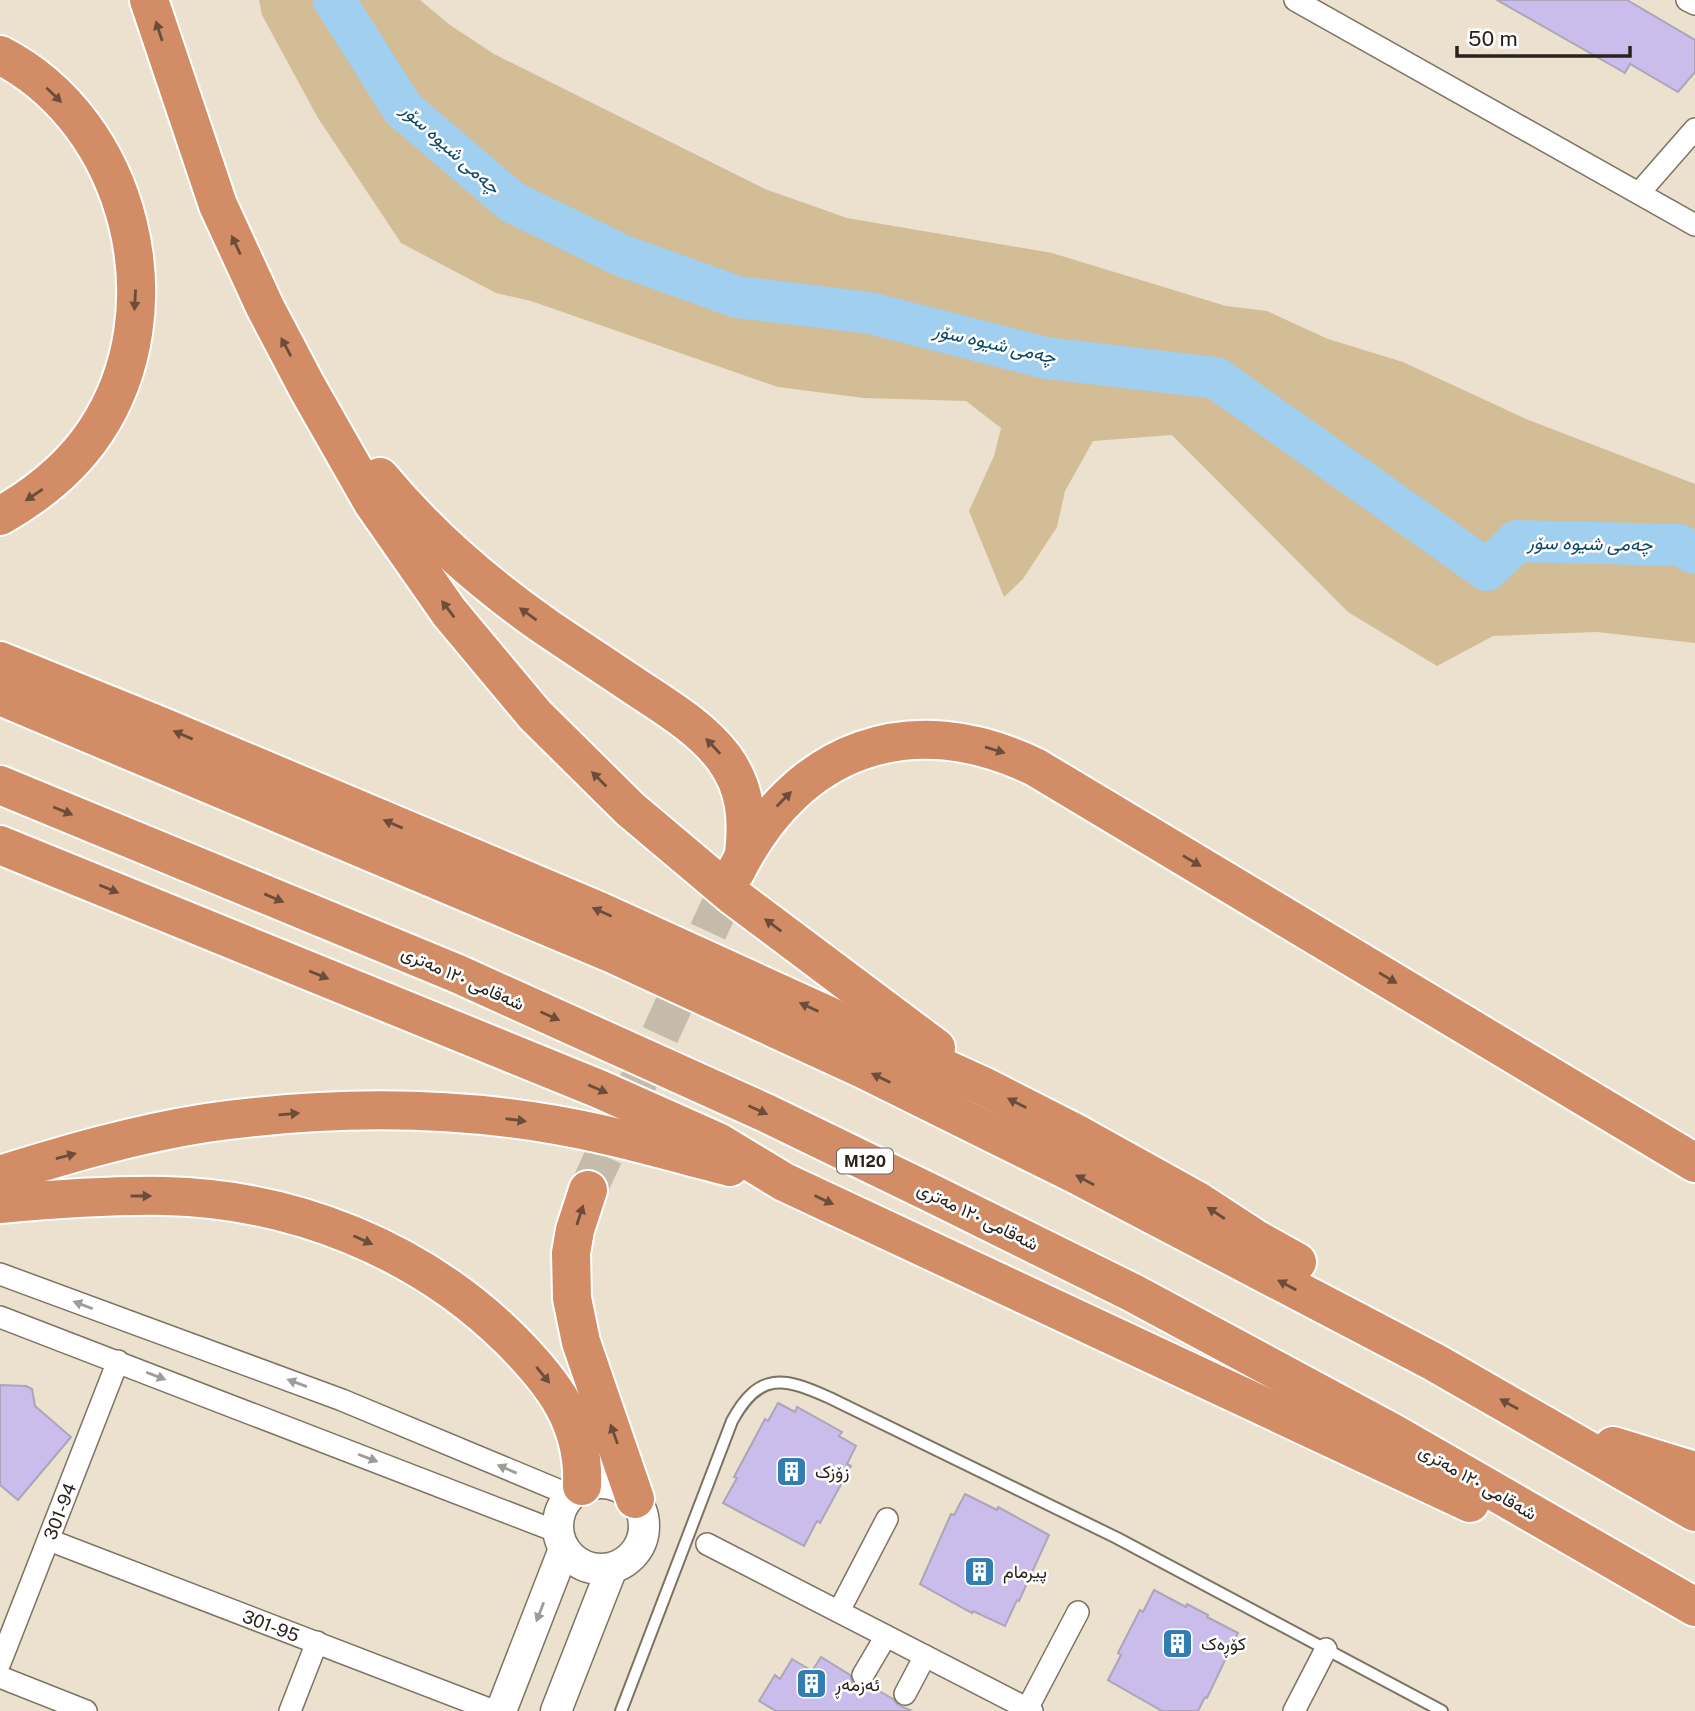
<svg xmlns="http://www.w3.org/2000/svg" width="1695" height="1711" viewBox="0 0 1695 1711" font-family="'Public Sans',Vazirmatn,sans-serif">
<rect width="100%" height="100%" fill="#ece1ce"/>
<path fill="#d2bd97" d="M259 0H420L450 25 494 54 765 189 847 218 1052 253 1226 306 1267 311 1328 339 1403 362 1526 419 1695 484V643L1597 632 1493 636 1437 666 1348 612 1172 435 1093 441 1065 491 1057 527 1023 579 1004 597 969 511 994 456 1001 428 966 401 864 398 778 387 531 301 496 293 401 243 318 118 262 15Z"/>
<g fill="none" stroke-linecap="round" stroke-linejoin="round">
<path stroke="#a0cff0" stroke-width="42" d="M334 0 403 109 512 202 623 256 737 297 870 313 1046 358 1216 378 1487 570 1517 541 1679 545 1695 553"/>
</g>
<g fill="#cabceb" stroke="#aba6b9" stroke-width="2">
<path d="M1497 0H1627L1695 40V72L1678 92 1630 64 1625 73Z"/>
<path d="M0 1385 26 1386 32 1389 35 1406 71 1437 18 1500 0 1485Z"/>
<path d="M778 1403 795 1412 797 1407 842 1432 839 1436 856 1446 847 1464 851 1466 820 1523 817 1521 804 1546 723 1503 737 1478 734 1477 765 1419 768 1421Z"/>
<path d="M965 1494 997 1510 998 1507 1049 1535 1019 1601 1017 1600 1005 1626 973 1611 972 1613 920 1584 951 1514 954 1515Z"/>
<path d="M1154 1590 1186 1607 1187 1604 1208 1615 1207 1617 1238 1633 1207 1698 1205 1697 1198 1711H1162L1108 1680 1121 1655 1118 1653 1140 1610 1143 1612Z"/>
<path d="M821 1657 850 1675 852 1682 857 1687 864 1688 870 1686 893 1699 898 1705 912 1711H776L759 1701 775 1675 780 1679 792 1659 812 1671Z"/>
</g>
<g fill="none" stroke-linecap="round" stroke-linejoin="round">
<path stroke="#c5bbaa" stroke-width="38" stroke-dasharray="38 19" stroke-linecap="butt" d="M588 1190 736 871"/>
<defs>
<path id="lane" d="M621 1711 732 1421C759 1371 784 1377 830 1398L1117 1538 1442 1711"/>
<g id="street">
<path d="M1295 0 1695 225"/>
<path d="M1687 0 1695 4"/>
<path d="M1639 193 1695 129"/>
<path d="M0 1274 342 1400 570 1495"/>
<path d="M0 1317 558 1532"/>
<path id="s1" d="M49 1540 494 1711"/>
<path d="M707 1544 1032 1711"/>
<path d="M839 1611 887 1519"/>
<path id="s2" d="M0 1663 118 1361"/>
<path d="M863 1675 886 1636"/>
<path d="M0 1677 86 1711"/>
<path d="M905 1694 925 1656"/>
<path d="M290 1711 317 1642"/>
<path d="M1026 1711 1078 1612"/>
<path d="M1294 1711 1326 1649"/>
</g>
<g id="secondary">
<circle cx="601" cy="1526" r="43"/>
<path d="M501 1711 564 1549"/>
<path d="M556 1711 612 1568"/>
</g>
<g id="highway">
<path d="M149 0 218 205 265 307 307 387 373 503 449 612 535 715 630 809 732 895 936 1048"/>
<path d="M0 55C132 123 177 310 95 432 71 468 37 495 0 516"/>
<path d="M380 477C428 535 487 586 549 629 580 650 611 670 642 691 671 710 703 730 724 758 746 788 748 819 744 854"/>
<path d="M0 661 163 727 599 911 983 1086 1079 1135 1196 1200 1254 1238 1297 1262"/>
<path d="M0 696 613 954 863 1069 1073 1173 1434 1362 1695 1512"/>
<path d="M0 785 458 974 768 1114 933 1194 1133 1293 1391 1432 1695 1607"/>
<path d="M0 845 599 1089 718 1142 784 1182 1470 1503"/>
<path d="M736 871C797 748 911 707 1035 767L1695 1163"/>
<path d="M0 1175C67 1154 136 1134 206 1123 319 1107 436 1105 550 1124 611 1134 671 1152 730 1167"/>
<path d="M588 1190 575 1230 571 1253 572 1298 581 1342 635 1499"/>
<path d="M0 1204C55 1199 110 1195 165 1196 293 1199 419 1249 510 1339 553 1382 585 1423 582 1486"/>
<path d="M1613 1446 1695 1471"/>
</g>
</defs>
<use href="#lane" stroke="#7d7362" stroke-width="14"/>
<use href="#street" stroke="#7d7362" stroke-width="24"/>
<use href="#secondary" stroke="#7d7362" stroke-width="33"/>
<use href="#highway" stroke="#fff" stroke-width="42"/>
<use href="#lane" stroke="#fff" stroke-width="10"/>
<use href="#street" stroke="#fff" stroke-width="21"/>
<use href="#secondary" stroke="#fff" stroke-width="30"/>
<use href="#highway" stroke="#d28c66" stroke-width="38"/>
</g>
<defs><path id="oneway-solid" d="M-6-.8H1V-3.2L6.5 0L1 3.2V.8H-6Z" transform="scale(1.75)"/></defs>
<g fill="#6b4d3a">
<use href="#oneway-solid" transform="translate(159 31) rotate(-108)"/>
<use href="#oneway-solid" transform="translate(54 95) rotate(44)"/>
<use href="#oneway-solid" transform="translate(236 245) rotate(-115)"/>
<use href="#oneway-solid" transform="translate(135 300) rotate(93)"/>
<use href="#oneway-solid" transform="translate(286 347) rotate(-118)"/>
<use href="#oneway-solid" transform="translate(34 495) rotate(146)"/>
<use href="#oneway-solid" transform="translate(448 609) rotate(-127)"/>
<use href="#oneway-solid" transform="translate(528 614) rotate(-144)"/>
<use href="#oneway-solid" transform="translate(183 735) rotate(-157)"/>
<use href="#oneway-solid" transform="translate(713 746) rotate(-133)"/>
<use href="#oneway-solid" transform="translate(995 750) rotate(17)"/>
<use href="#oneway-solid" transform="translate(599 779) rotate(-135)"/>
<use href="#oneway-solid" transform="translate(784 799) rotate(-45)"/>
<use href="#oneway-solid" transform="translate(63 811) rotate(22)"/>
<use href="#oneway-solid" transform="translate(393 824) rotate(-157)"/>
<use href="#oneway-solid" transform="translate(1192 861) rotate(31)"/>
<use href="#oneway-solid" transform="translate(109 889) rotate(22)"/>
<use href="#oneway-solid" transform="translate(274 898) rotate(23)"/>
<use href="#oneway-solid" transform="translate(602 912) rotate(-156)"/>
<use href="#oneway-solid" transform="translate(773 925) rotate(-143)"/>
<use href="#oneway-solid" transform="translate(319 975) rotate(22)"/>
<use href="#oneway-solid" transform="translate(1388 978) rotate(31)"/>
<use href="#oneway-solid" transform="translate(809 1007) rotate(-155)"/>
<use href="#oneway-solid" transform="translate(550 1016) rotate(24)"/>
<use href="#oneway-solid" transform="translate(881 1078) rotate(-154)"/>
<use href="#oneway-solid" transform="translate(598 1089) rotate(23)"/>
<use href="#oneway-solid" transform="translate(1017 1103) rotate(-153)"/>
<use href="#oneway-solid" transform="translate(758 1110) rotate(24)"/>
<use href="#oneway-solid" transform="translate(289 1114) rotate(-5)"/>
<use href="#oneway-solid" transform="translate(516 1120) rotate(7)"/>
<use href="#oneway-solid" transform="translate(66 1156) rotate(-15)"/>
<use href="#oneway-solid" transform="translate(1085 1180) rotate(-152)"/>
<use href="#oneway-solid" transform="translate(141 1196)"/>
<use href="#oneway-solid" transform="translate(824 1200) rotate(25)"/>
<use href="#oneway-solid" transform="translate(1216 1213) rotate(-147)"/>
<use href="#oneway-solid" transform="translate(580 1215) rotate(-72)"/>
<use href="#oneway-solid" transform="translate(363 1240) rotate(24)"/>
<use href="#oneway-solid" transform="translate(1287 1285) rotate(-152)"/>
<use href="#oneway-solid" transform="translate(543 1375) rotate(51)"/>
<use href="#oneway-solid" transform="translate(1509 1404) rotate(-151)"/>
<use href="#oneway-solid" transform="translate(614 1434) rotate(-110)"/>
</g>
<g fill="#9e9c99">
<use href="#oneway-solid" transform="translate(83 1305) rotate(-159)"/>
<use href="#oneway-solid" transform="translate(156 1376) rotate(21)"/>
<use href="#oneway-solid" transform="translate(297 1383) rotate(-160)"/>
<use href="#oneway-solid" transform="translate(368 1458) rotate(21)"/>
<use href="#oneway-solid" transform="translate(507 1469) rotate(-157)"/>
<use href="#oneway-solid" transform="translate(540 1612) rotate(111)"/>
</g>
<defs>
<symbol id="building-square" viewBox="-11 -11 22 22"><rect x="-9" y="-9" width="18" height="18" rx="4" fill="#327eb1" stroke="#fff"/><path d="M-4-6H4V6H1V3H-1V6H-4ZM-2.5-4.3h1.7v1.8h-1.7ZM.8-4.3h1.7v1.8H.8ZM-2.5-1h1.7V.8h-1.7ZM.8-1h1.7V.8H.8Z" fill="#fff"/></symbol>
</defs>
<g fill-rule="evenodd">
<use href="#building-square" x="774" y="1454" width="35" height="35"/>
<use href="#building-square" x="962" y="1554" width="35" height="35"/>
<use href="#building-square" x="1160" y="1626" width="35" height="35"/>
<use href="#building-square" x="794" y="1666" width="35" height="35"/>
</g>
<g text-anchor="middle" dominant-baseline="central" stroke-width="5" stroke-linejoin="round" paint-order="stroke">
<rect fill="#fff" stroke="#686560" stroke-width="2" x="837" y="1148.5" width="56" height="25" rx="5"/>
<g font-size="16" font-weight="bold" fill="#27231c">
<text x="865" y="1161">M120</text>
</g>
<g font-size="18" fill="#27231c" stroke="#fff">
<text transform="translate(463 978) rotate(24)">شەقامی ١٢٠ مەتری</text>
<text transform="translate(978 1216) rotate(26)">شەقامی ١٢٠ مەتری</text>
<text transform="translate(1478 1482) rotate(30)">شەقامی ١٢٠ مەتری</text>
<text stroke="none"><textPath href="#s2" startOffset="163">301-94</textPath></text>
<text stroke="none"><textPath href="#s1" startOffset="238">301-95</textPath></text>
</g>
<g font-size="18" fill="#27231c" stroke="#fff" text-anchor="start">
<text x="815" y="1471">زۆزک</text>
<text x="1003" y="1571">پیرمام</text>
<text x="1201" y="1643">کۆڕەک</text>
<text x="835" y="1684">ئەزمەڕ</text>
</g>
<g font-size="19" font-style="italic" fill="#0e4868" stroke="#fff">
<text transform="translate(451 148) rotate(42)">چەمی شیوە سۆر</text>
<text transform="translate(995 343) rotate(13)">چەمی شیوە سۆر</text>
<text transform="translate(1590 543) rotate(1)">چەمی شیوە سۆر</text>
</g>
</g>
<path d="M1457 46v10h173v-10" fill="none" stroke="#27231c" stroke-width="3.5"/>
<text x="1468" y="46" font-size="21" fill="#27231c" stroke="#ffffff" stroke-width="5" paint-order="stroke">50 m</text>
</svg>
